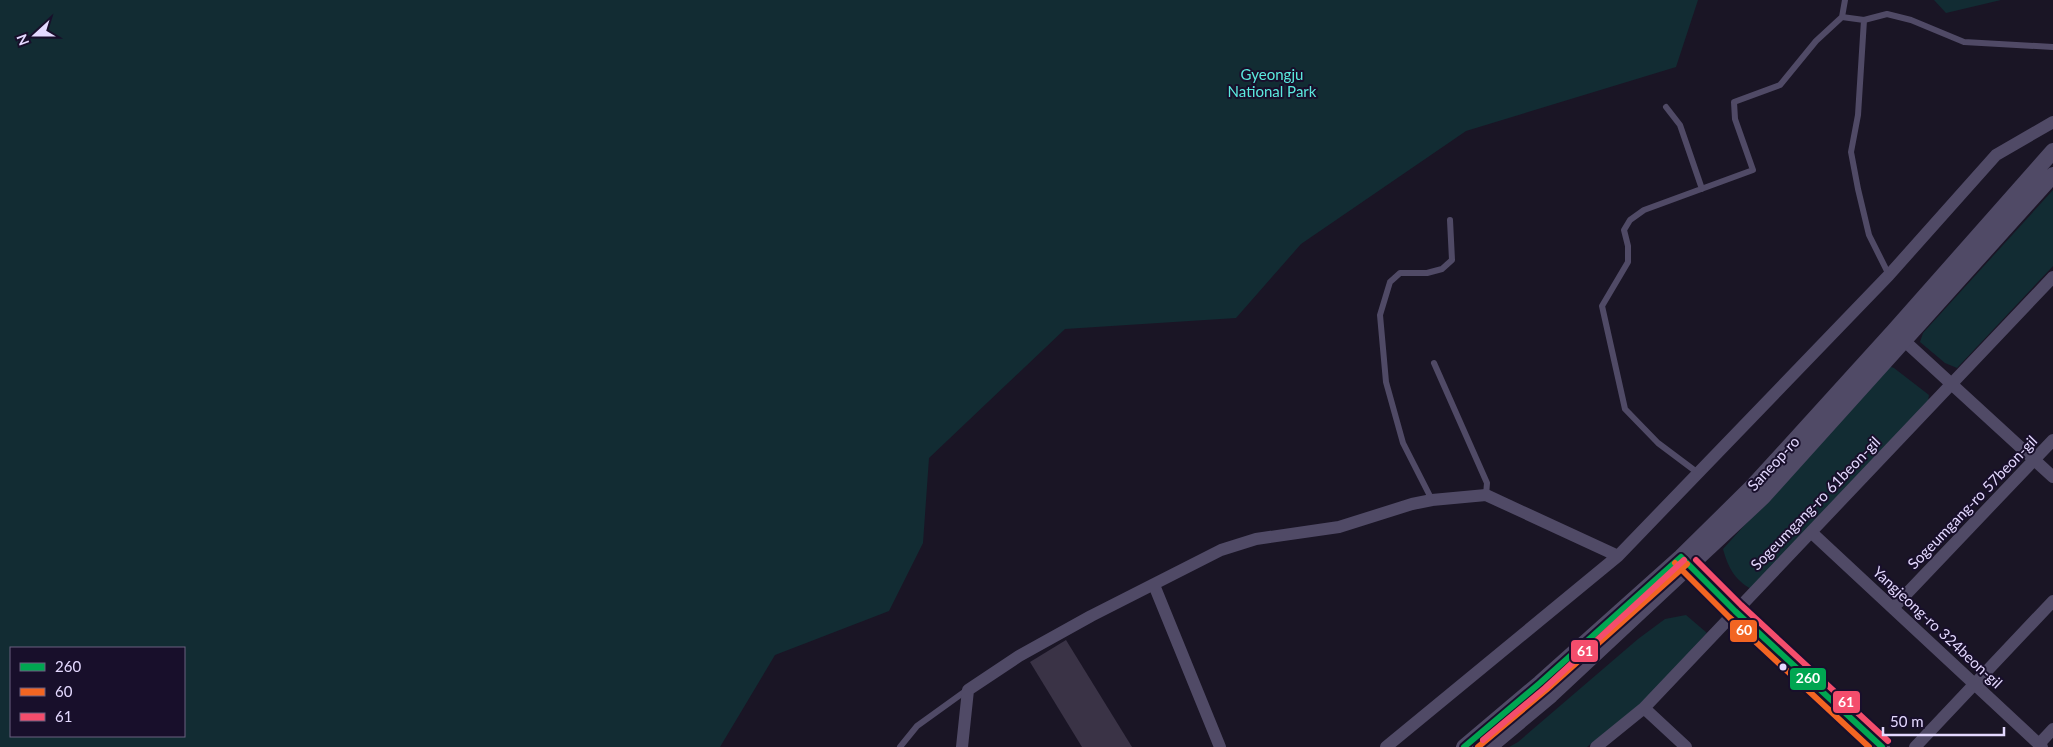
<svg xmlns="http://www.w3.org/2000/svg" width="2053" height="747" font-family="Lato,sans-serif">
<style>
.green{fill:#122c33;fill-rule:evenodd}
.building{fill:#3a3346}
.lines{fill:none;stroke-linecap:round;stroke-linejoin:round}
.service{stroke:#504a66;stroke-width:6}
.minor{stroke:#504a66;stroke-width:12}
.tertiary{stroke:#504a66;stroke-width:16}
.bus-1-casing{stroke:#180f2b;stroke-width:10}
.bus-2-casing{stroke:#180f2b;stroke-width:10}
.bus-3-casing{stroke:#180f2b;stroke-width:10}
.bus-1{stroke:#00a651;stroke-width:6}
.bus-2{stroke:#f26522;stroke-width:6}
.bus-3{stroke:#f44d6c;stroke-width:6}
.bus-dot{fill:#e4d9ff;stroke:#180f2b;stroke-width:2}
.labels{text-anchor:middle;dominant-baseline:central;stroke-width:4;stroke-linejoin:round;paint-order:stroke}
.park-label{font-size:15px;fill:#5be9de;stroke:#180f2b}
.street-label{font-size:15px;fill:#e4d9ff;stroke:#180f2b}
.line-badge{stroke:#180f2b;stroke-width:2}
.badge-label{font-size:14px;text-anchor:middle;font-weight:bold;fill:#fff}
</style>
<rect width="100%" height="100%" fill="#1a1525"/>
<path class="green" d="M0,0H1698L1676,67L1466,131L1301,244L1236,318L1065,329L929,458L923,543L889,611L775,655L720,747H0ZM11,648H184V736H11Z
M1934,0H2001L1946,13Z
M2053,190V266L1957,368L1945,363L1920,342L1923,333Z
M1888,366L1894,368L1929,395L1928,401L1751,589C1734,579 1728,567 1723,549Z
M1686,615L1707,633L1641,704L1587,747H1509L1518,742L1638,639L1665,619Z"/>
<path class="building" d="M1066,640L1132,747H1082L1030,662Z"/>
<g class="lines">
<path class="service" d="M1842,17L1845,0
M1864,20L1887,14L1911,20L1964,42L2053,47
M1666,107L1680,125L1702,189
M1434,363L1487,483L1486,495
M1698,473L1658,443L1625,409L1602,306L1628,262V246L1624,230L1630,220L1644,210L1753,170L1735,119L1734,102L1780,85L1816,41L1842,17L1864,20L1858,115L1851,152L1858,189L1869,235L1889,275
M1432,500L1403,443L1386,382L1380,315L1390,282L1400,273H1427L1442,269L1452,260L1450,220
M900,747L917,726L967,690"/>
<path class="minor" d="M1898,335L2053,477
M1811,532L2042,747
M1154,585L1220,747
M1893,608L2053,440
M1644,708L1686,747
M2039,744L2053,729
M962,747L968,690L1019,656L1091,616L1221,550L1256,539L1339,527L1412,504L1432,500L1486,495L1618,556
M1386,747L1618,556L1889,275L1996,155L2053,122
M1596,747L1644,708L2053,277
M1915,747L2053,601"/>
<path class="tertiary" d="M1684,560L1735,611L1882,747
M1464,747L1540,683L1681,557L1753,486L1894,331L2053,151
M1489,747L1551,695L1763,497L2053,175"/>
<g class="bus-1-casing">
<path id="bus-1" d="M1681,557L1735,611L1882,747
M1464,747L1540,683L1681,557"/>
</g>
<g class="bus-2-casing">
<path id="bus-2" d="M1675,563L1729,617L1869,747
M1478,747L1546,690L1687,564"/>
</g>
<g class="bus-3-casing">
<path id="bus-3" d="M1696,560L1741,605L1888,741
M1483,740L1545,688L1684,560"/>
</g>
<use href="#bus-1" class="bus-1"/>
<use href="#bus-2" class="bus-2"/>
<use href="#bus-3" class="bus-3"/>
</g>
<circle class="bus-dot" cx="1783" cy="667" r="4.5"/>
<g class="labels">
<g class="park-label">
<text x="1272" y="74">Gyeongju<tspan x="1272" dy="17">National Park</tspan></text>
</g>
<g class="street-label">
<text transform="translate(1773 463) rotate(-47)">Saneop-ro</text>
<text transform="translate(1972 502) rotate(-46)">Sogeumgang-ro 57beon-gil</text>
<text transform="translate(1815 503) rotate(-46)">Sogeumgang-ro 61beon-gil</text>
<text transform="translate(1938 627) rotate(43)">Yangjeong-ro 324beon-gil</text>
</g>
</g>
<g class="line-badge">
<rect x="1729" y="619" width="29" height="24" rx="5" fill="#f26522"/>
<rect x="1570" y="639" width="29" height="24" rx="5" fill="#f44d6c"/>
<rect x="1789" y="667" width="38" height="24" rx="5" fill="#00a651"/>
<rect x="1832" y="690" width="29" height="24" rx="5" fill="#f44d6c"/>
</g>
<g class="badge-label">
<text x="1744" y="635">60</text>
<text x="1585" y="656">61</text>
<text x="1808" y="683">260</text>
<text x="1846" y="707">61</text>
</g>
<rect x="10" y="647" width="175" height="90" fill="#180f2b" stroke="#6a6080"/>
<rect x="20" y="663" width="25" height="8" fill="#00a651" stroke="#6a6080"/>
<text x="55" y="672" font-size="15" fill="#e4d9ff">260</text>
<rect x="20" y="688" width="25" height="8" fill="#f26522" stroke="#6a6080"/>
<text x="55" y="697" font-size="15" fill="#e4d9ff">60</text>
<rect x="20" y="713" width="25" height="8" fill="#f44d6c" stroke="#6a6080"/>
<text x="55" y="722" font-size="15" fill="#e4d9ff">61</text>
<g transform="translate(35 35) rotate(249)" stroke="#180f2b" stroke-width="4" paint-order="stroke">
<path d="M0-4L9 19L0 12L-9 19Z" fill="#e4d9ff"/>
<text y="-8" font-size="14" font-weight="bold" text-anchor="middle" fill="#e4d9ff">N</text>
</g>
<path d="M1883 727v8h121v-8" fill="none" stroke="#e4d9ff" stroke-width="2.5"/>
<text x="1890" y="727" font-size="15" fill="#e4d9ff" stroke="#180f2b" stroke-width="4" paint-order="stroke">50 m</text>
</svg>
